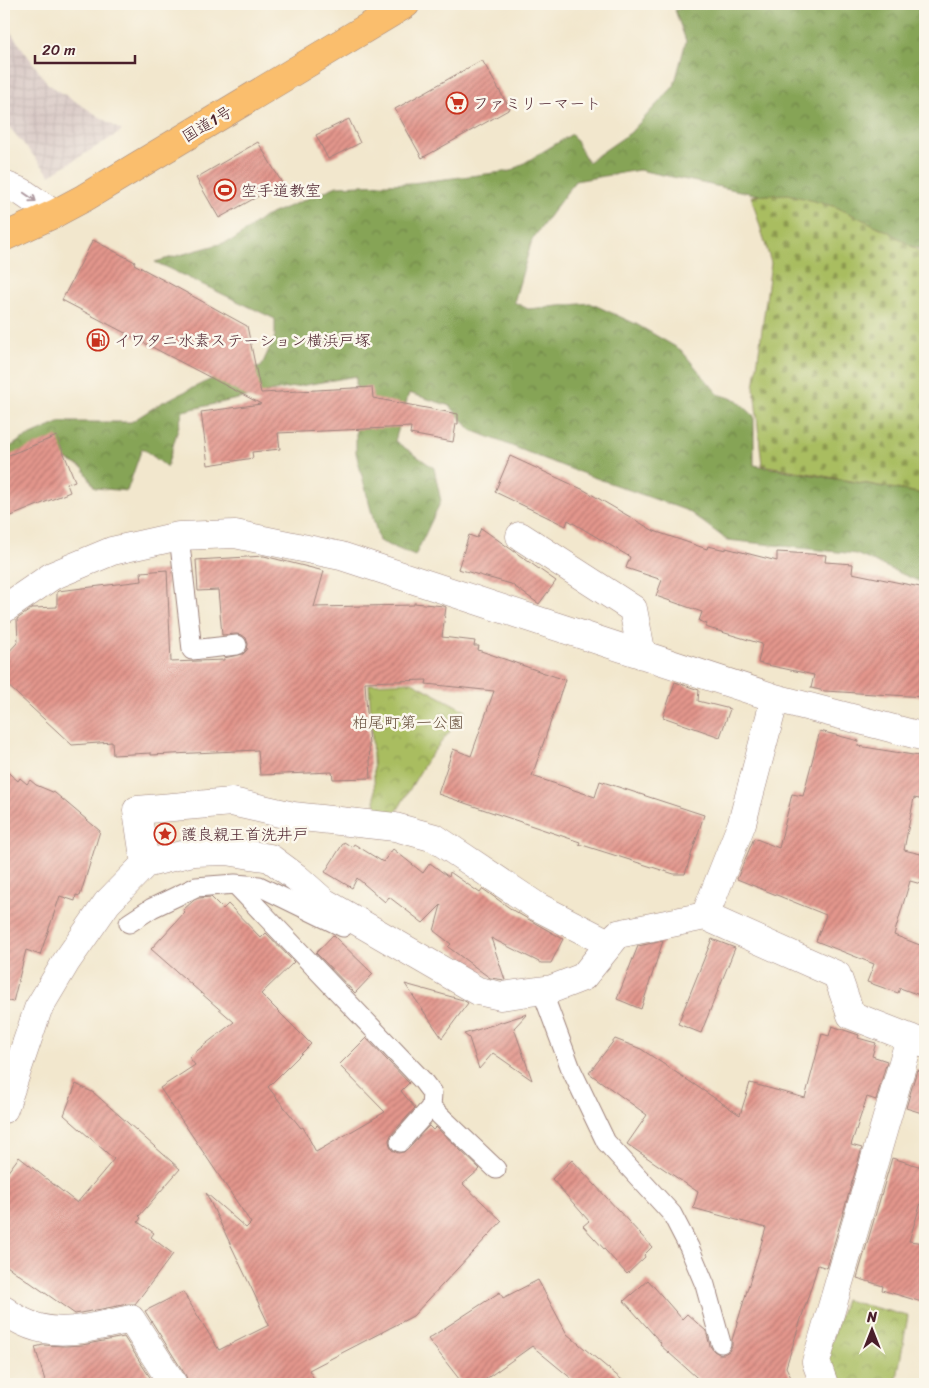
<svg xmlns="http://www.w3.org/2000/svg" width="929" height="1388" font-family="Sriracha,'Klee One',sans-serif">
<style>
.industrial{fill:url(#industrial-grid)}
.forest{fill:url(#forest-crowns);stroke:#686241}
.cemetery{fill:url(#cemetery-stones);stroke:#7a6e46}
.park{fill:url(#park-crowns);stroke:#7a6e46}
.building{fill:url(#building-hatch)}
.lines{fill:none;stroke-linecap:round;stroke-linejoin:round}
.service-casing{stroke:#9e837c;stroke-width:21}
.minor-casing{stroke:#9e837c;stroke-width:29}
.trunk-casing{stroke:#9e837c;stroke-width:29}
.service{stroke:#fff;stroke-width:19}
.minor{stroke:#fff;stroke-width:28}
.trunk{stroke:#fabe6d;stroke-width:28}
.oneway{stroke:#ae9aa0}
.labels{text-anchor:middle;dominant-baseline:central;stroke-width:5;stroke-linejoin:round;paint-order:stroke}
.poi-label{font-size:16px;fill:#4a1f2b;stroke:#fbf7ec;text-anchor:start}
.street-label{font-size:16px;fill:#4a1f2b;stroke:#fbf7ec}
.park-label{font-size:16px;fill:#664e3b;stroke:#fbf7ec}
</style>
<defs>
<pattern id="industrial-grid" width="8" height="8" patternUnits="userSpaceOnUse" patternTransform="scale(1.25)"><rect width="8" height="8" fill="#d1bfbd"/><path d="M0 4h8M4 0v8" fill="none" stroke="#b5a4a3"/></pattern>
<pattern id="forest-crowns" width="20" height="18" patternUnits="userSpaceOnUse" patternTransform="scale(1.25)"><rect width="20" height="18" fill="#86a457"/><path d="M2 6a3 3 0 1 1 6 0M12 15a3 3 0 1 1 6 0" fill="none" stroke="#708548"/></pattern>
<pattern id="cemetery-stones" width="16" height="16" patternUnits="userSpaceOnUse" patternTransform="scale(1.25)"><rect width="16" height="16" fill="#a9bd61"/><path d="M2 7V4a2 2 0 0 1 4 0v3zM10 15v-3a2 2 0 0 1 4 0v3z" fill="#8c9950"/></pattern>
<pattern id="park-crowns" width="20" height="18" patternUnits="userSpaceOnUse" patternTransform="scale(1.25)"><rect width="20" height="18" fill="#a9bd61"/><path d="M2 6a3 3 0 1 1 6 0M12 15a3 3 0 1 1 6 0" fill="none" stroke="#8c9950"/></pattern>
<pattern id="building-hatch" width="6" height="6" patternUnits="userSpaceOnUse" patternTransform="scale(1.25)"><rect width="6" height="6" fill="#e3968c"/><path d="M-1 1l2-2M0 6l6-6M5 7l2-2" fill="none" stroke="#ba7a73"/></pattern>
</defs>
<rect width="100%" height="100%" fill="#fbf7ec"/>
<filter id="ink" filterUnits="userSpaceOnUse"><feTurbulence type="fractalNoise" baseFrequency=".02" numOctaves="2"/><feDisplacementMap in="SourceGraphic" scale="10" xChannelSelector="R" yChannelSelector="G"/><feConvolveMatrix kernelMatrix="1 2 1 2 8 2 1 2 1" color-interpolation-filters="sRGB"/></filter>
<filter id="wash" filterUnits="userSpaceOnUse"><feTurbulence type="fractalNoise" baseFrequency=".0096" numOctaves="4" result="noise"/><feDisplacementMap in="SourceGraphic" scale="20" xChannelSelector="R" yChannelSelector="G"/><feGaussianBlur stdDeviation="1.12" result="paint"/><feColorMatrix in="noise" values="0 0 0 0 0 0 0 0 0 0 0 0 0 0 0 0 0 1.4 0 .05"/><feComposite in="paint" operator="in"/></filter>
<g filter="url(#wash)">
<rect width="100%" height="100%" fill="#f2e7cd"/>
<path class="industrial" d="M4,23L48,84L122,131L50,175L4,121Z"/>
<path class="forest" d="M697,4H925V254L920,249L759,195L639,170L575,181L532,240L514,302L528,309L590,303L636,324L681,350L718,394L737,400L754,416V465L919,493L925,500V584L856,554L727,540L688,511L565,467L471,430L450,406L409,393L395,441L434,468L441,501L415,556L379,541L356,453V376L283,389L183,411L167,467L142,448L127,491L95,488L83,468L43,447L4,460V447H10L22,439L61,422H131L161,403L216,377L261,367L275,336V319L155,262L234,240L264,217L337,186L412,183L511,171L572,134L588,162L630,133L674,86L686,41L675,10Z"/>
<path class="cemetery" d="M788,194L836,207L889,232L925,255V498L919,493L762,465L754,388L771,263L751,196Z"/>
<path class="park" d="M412,682L466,711L427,760L394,816H376L369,684Z
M845,1300L908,1316L896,1384H833L825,1360Z"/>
<g id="blocks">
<path class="building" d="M482,60L510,109L422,158L395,109Z
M349,119L360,143L328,159L316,135Z
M258,142L282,183L219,218L196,178Z
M93,240L135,262L134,264L247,326L261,393L372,387L373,398L458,414V424H456L453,442L410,434L411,427L278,433L280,449L252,452L253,458L208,465L201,412L261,404L62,300Z
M57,436L75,481L67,484L70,492L4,519V457Z
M510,456L584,490L654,531L707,549L708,546L726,550V548L777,561V552L826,555L825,562L853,564L852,573L925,588V697L825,691L811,688L814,675L758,663L762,644L705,627L707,624L699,621L702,612L656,596L662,580L626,568L630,557L568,520L566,526L495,492Z
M481,528L556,581L539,604L511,584L458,569L469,535L477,538Z
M264,556L324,571L314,607L414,605V603L444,606L446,607L442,637L475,641L474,646H479L478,650L565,680L532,776L595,797L600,781L704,815L685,874H674L579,844L580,842L438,794L453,749L471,756L494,691L426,684L427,680L365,682L371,778L333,779L332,772L260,775L258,750L151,755V753L113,755L112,742L72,745L4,682V657L18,642L17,619L33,608L57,607V592L58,591L142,581L141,572L167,570L171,662L224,660V658L243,654L247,650L248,644L246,638L242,635L236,634L222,635L218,590L198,591L196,560Z
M675,682L699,690L698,701L730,709L720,737L663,717Z
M820,731L859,741L858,746L925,757V800L914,798L904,850L925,855V865L921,884L910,881L894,935L925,947V997L900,988L898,993L867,982L874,964L816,941L826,915L737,879L754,838L779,848L792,794L803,796Z
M4,769L18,781L20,778L27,784L30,780L36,785L55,793L100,831L80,896L76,895L75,901L60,896L40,955L26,950L13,1002L4,1000Z
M344,842L352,847L354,844L383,862L393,849L423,873L430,863L449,877L450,872L480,893L483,889L514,911L563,939L551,963H541L491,938L505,980L490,978L448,947L451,944L434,931L441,905L423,923L389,897L385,902L357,878L352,888L325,872Z
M211,897L223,909L228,904L261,938L266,933L294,962L261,994L311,1044L268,1087L301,1128L303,1127L316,1152L385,1112L339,1065L366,1038L409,1083L401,1091L415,1108L391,1135L389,1140L390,1146L392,1150L398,1153L404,1152L429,1126L433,1130L436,1127L480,1169L463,1184L502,1221L413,1316L309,1370L317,1384H188L186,1376L145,1311L183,1292L219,1350L269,1325L206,1193L246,1228L251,1223L160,1088L195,1065L189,1057L234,1022L151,949L185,912L183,910L194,900L199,898Z
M333,935L373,974L355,993L316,953Z
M712,939L735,948L701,1033L678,1024Z
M663,941L641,1009L617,999L638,946Z
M405,984L463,1000L468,1003L442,1038Z
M527,1014L514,1028L532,1080L493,1053L479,1069L469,1038L464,1034Z
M832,1026L859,1035L858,1038L876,1043L872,1056L887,1061L876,1100L867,1097L851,1145L862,1148L827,1268L818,1265L786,1367L794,1384H704L660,1345L661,1343L624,1301L648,1280L682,1319L687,1314L706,1331L710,1346L714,1351L719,1354H724L729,1351L732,1346V1340L766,1228L693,1208L698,1192L627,1144L647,1115L589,1073L615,1039L641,1049L740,1115L750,1083L805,1098L822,1034L829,1036Z
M917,1070L925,1072V1114L906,1108Z
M76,1084L94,1093L180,1169L139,1216L141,1218L138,1222L154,1233L151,1237L173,1254L135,1304H128L75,1314L4,1264V1177L19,1157L77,1203L114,1159L64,1115Z
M892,1158L925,1168V1190L909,1241L925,1243V1303L882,1290L883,1286L857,1278Z
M572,1160L652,1247L644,1255L645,1257L627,1274L583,1226L589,1221L552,1179Z
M538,1280L567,1334L627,1384H578L532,1346L479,1384H463L428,1339L500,1292L503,1298Z
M124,1337L151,1379L141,1384H46L35,1347L43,1345L65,1346L82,1345Z"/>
</g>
</g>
<g filter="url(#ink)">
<use href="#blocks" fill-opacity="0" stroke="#9e837c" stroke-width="1"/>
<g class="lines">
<g class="service-casing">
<path id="service" d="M179,536L192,650L237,645
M235,884L422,1080L432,1093L431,1107L400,1142
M129,923L152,908L196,887L235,884L259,886L343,927
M542,991L571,1069L606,1142L672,1214L689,1247L705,1285L721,1343
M431,1107L496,1169"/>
</g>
<g class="minor-casing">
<path id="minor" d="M4,185L22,192L54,214
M520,536L633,609L642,655
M4,609L52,576L112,551L179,536L235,534L341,556L775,698L925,737
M145,864L137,810L232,802L293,816L395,827L435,838L538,907L610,944
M705,916L742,823L775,698
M4,1109L38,1009L66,962L107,903L145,864L193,852L227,851L270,858L297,878L324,902L478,991L501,996L552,989L583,977L618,934L705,916L837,975L851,1015L925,1044
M4,1310C46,1343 83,1329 131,1319L173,1384
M824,1384L816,1362L910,1038"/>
</g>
<g class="trunk-casing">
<path id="trunk" d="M4,237L54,214L84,198L406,4"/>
</g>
<use href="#service" class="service"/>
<use href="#minor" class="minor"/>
<use href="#trunk" class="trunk"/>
</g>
<defs><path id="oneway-shaft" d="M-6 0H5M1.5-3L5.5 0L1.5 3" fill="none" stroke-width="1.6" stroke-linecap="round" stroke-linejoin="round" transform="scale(1.25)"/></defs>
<use class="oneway" href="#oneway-shaft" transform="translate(30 197) rotate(35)"/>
</g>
<defs>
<g id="supermarket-ring" transform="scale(1.125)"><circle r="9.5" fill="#fbf7ec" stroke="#c8321e" stroke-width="1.5"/><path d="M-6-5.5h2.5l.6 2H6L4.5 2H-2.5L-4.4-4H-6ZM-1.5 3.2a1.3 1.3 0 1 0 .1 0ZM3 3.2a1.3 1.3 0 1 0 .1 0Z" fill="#c8321e"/></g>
<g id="stadium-ring" transform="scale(1.125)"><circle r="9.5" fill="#fbf7ec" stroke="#c8321e" stroke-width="1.5"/><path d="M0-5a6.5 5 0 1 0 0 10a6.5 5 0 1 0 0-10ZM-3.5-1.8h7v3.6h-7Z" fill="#c8321e"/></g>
<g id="fuel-ring" transform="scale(1.125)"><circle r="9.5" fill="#fbf7ec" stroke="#c8321e" stroke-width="1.5"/><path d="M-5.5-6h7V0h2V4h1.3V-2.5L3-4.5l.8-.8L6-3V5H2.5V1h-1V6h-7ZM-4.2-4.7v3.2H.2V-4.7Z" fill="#c8321e"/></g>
<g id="sight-ring" transform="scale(1.125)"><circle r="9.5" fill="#fbf7ec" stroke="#c8321e" stroke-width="1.5"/><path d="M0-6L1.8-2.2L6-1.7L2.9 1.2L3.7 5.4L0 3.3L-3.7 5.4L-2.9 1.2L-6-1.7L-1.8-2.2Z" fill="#c8321e"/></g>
</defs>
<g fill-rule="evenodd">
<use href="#supermarket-ring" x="457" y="103"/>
<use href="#stadium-ring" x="225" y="190"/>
<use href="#fuel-ring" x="98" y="340"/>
<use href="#sight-ring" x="165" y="834"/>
</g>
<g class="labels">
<g class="poi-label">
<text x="473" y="103">ファミリーマート</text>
<text x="241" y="190">空手道教室</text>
<text x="114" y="340">イワタニ水素ステーション横浜戸塚</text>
<text x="181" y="834">護良親王首洗井戸</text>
</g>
<g class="street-label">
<text transform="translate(207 124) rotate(-31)">国道1号</text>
</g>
<g class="park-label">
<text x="408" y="722">柏尾町第一公園</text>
</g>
</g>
<rect width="929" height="1388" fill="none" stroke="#fbf7ec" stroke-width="20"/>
<g transform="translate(872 1330)" stroke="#fbf7ec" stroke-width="4" paint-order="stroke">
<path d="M0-4L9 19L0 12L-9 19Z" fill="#4a1f2b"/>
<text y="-8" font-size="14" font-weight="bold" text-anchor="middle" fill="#4a1f2b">N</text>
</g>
<path d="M35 55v8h100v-8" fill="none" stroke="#4a1f2b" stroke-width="2.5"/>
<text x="42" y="55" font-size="15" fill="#4a1f2b" stroke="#fbf7ec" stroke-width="4" paint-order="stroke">20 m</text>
</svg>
